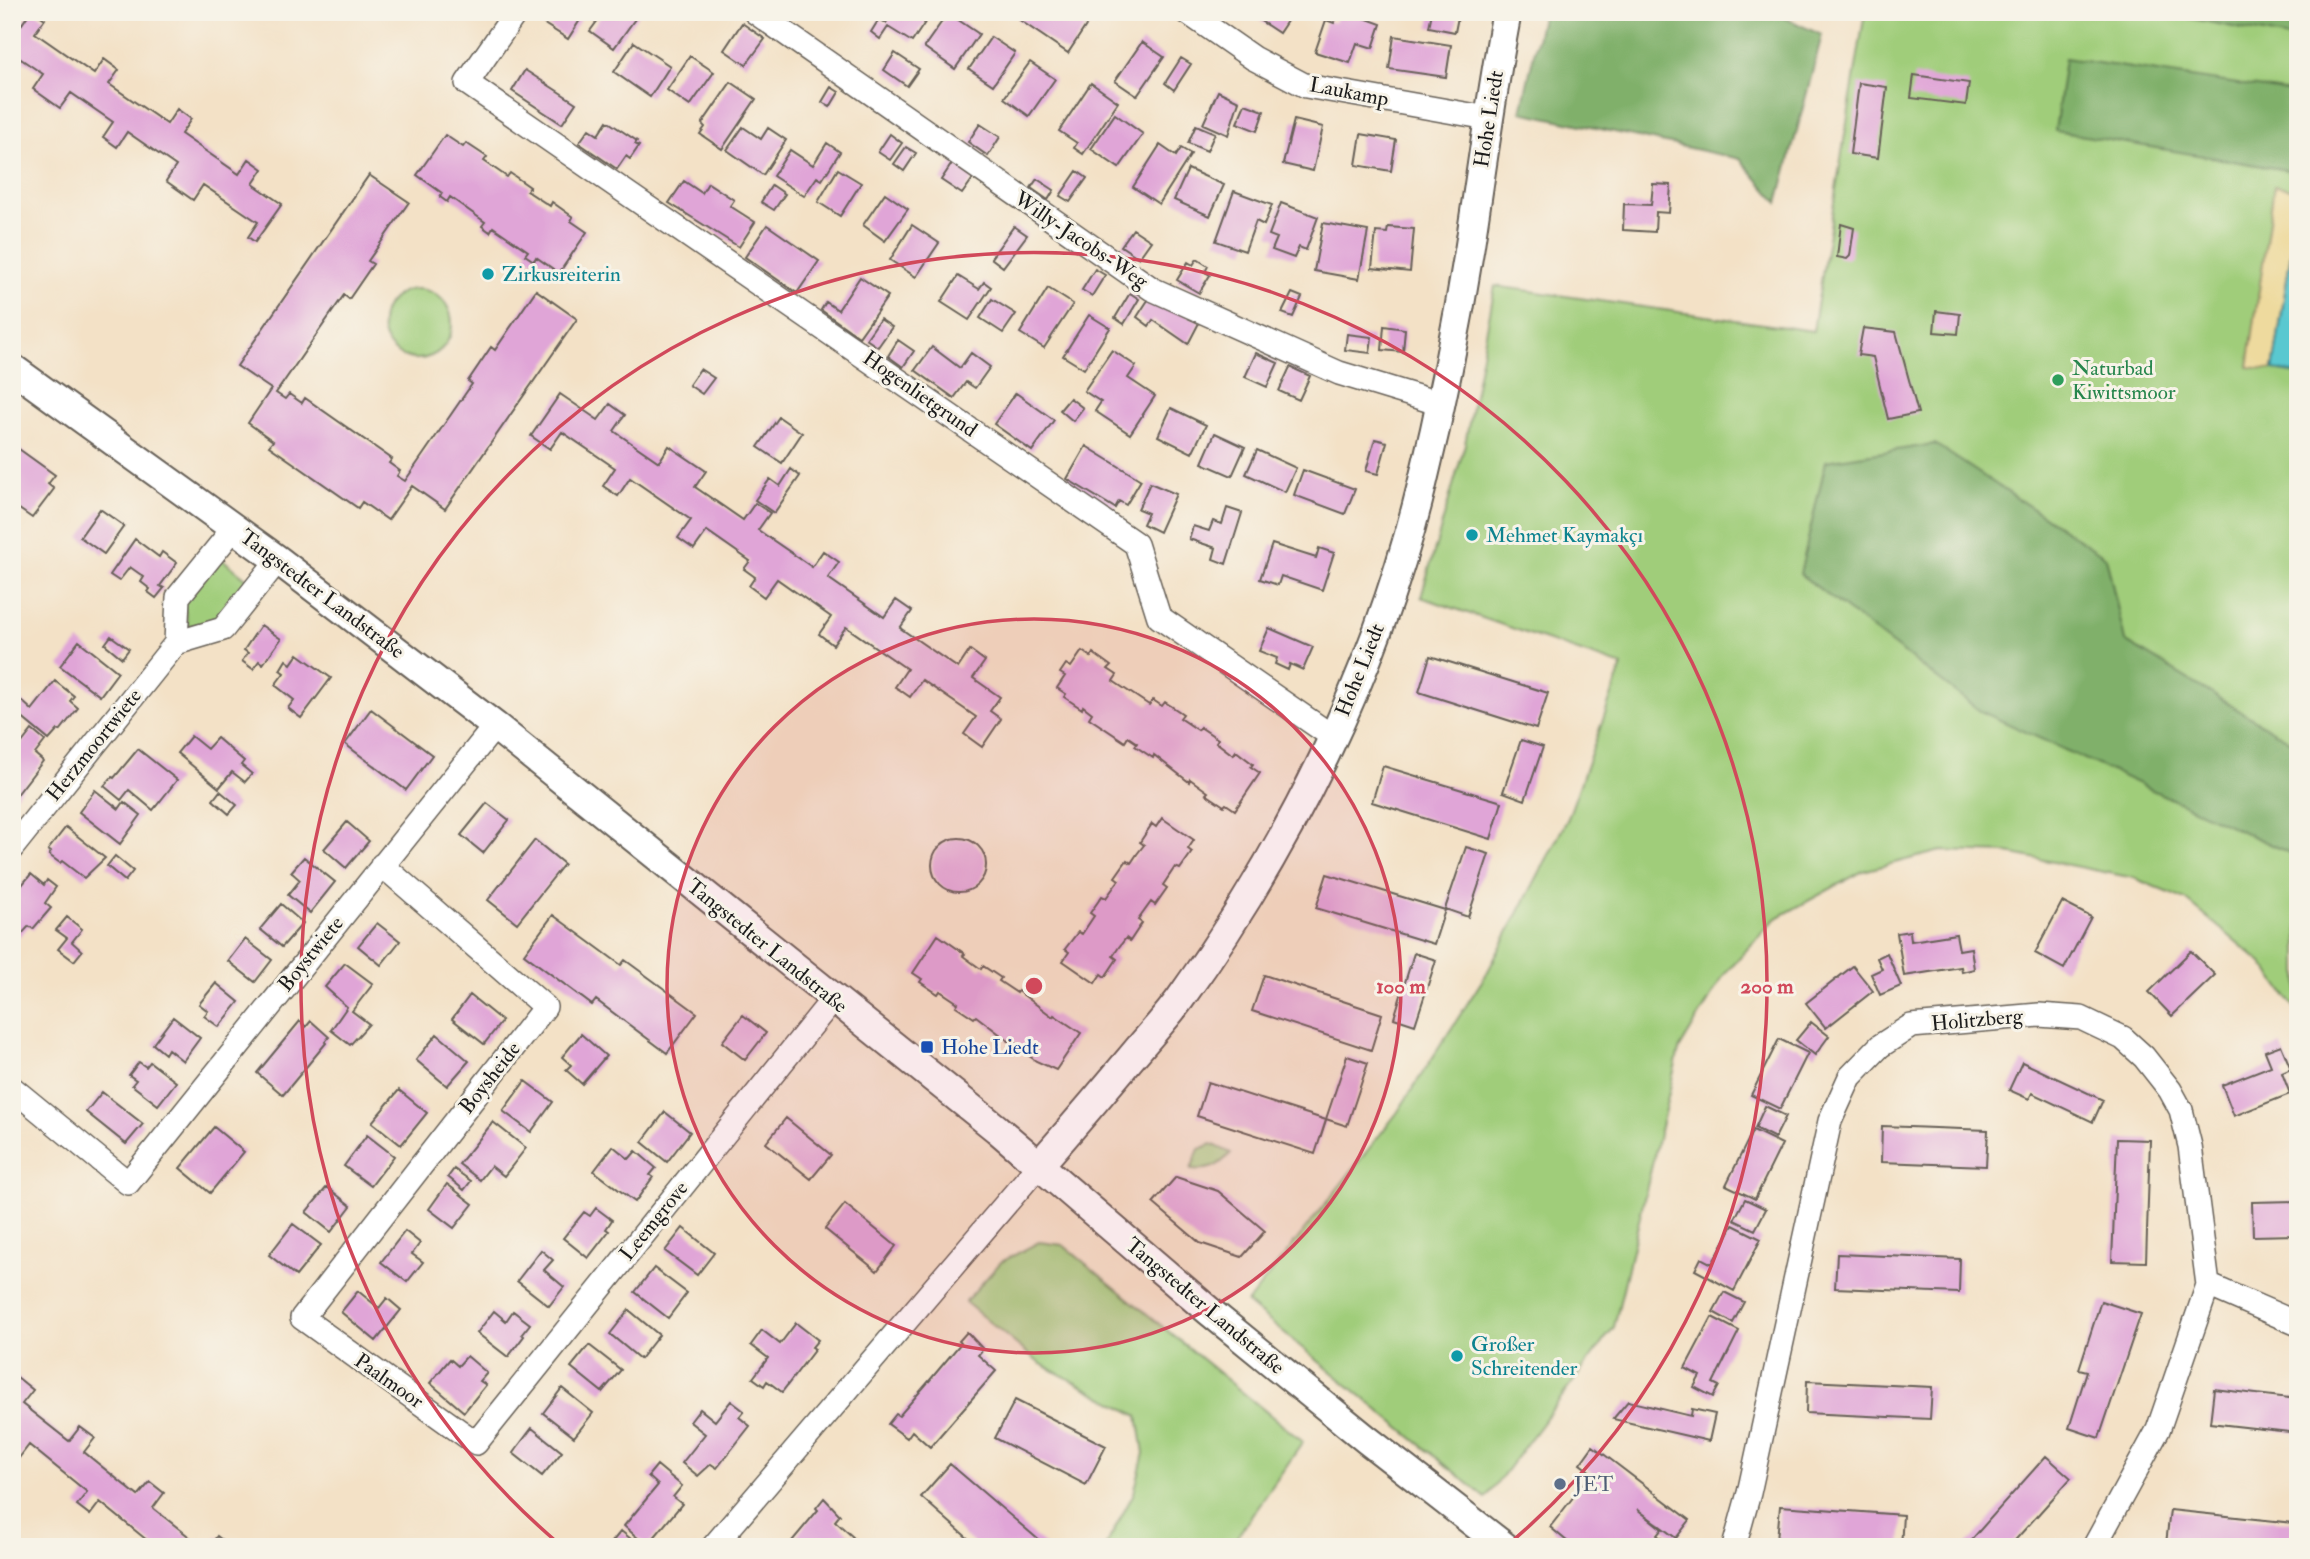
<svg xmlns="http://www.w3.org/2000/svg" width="2310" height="1559" font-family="'IM FELL Double Pica',serif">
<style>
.green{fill:#a0cd7a;stroke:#5e744b;stroke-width:2}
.forest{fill:#80b06a;stroke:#4e6643;stroke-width:2}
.sand{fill:#eeda9e;stroke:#857b5d;stroke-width:2}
.water{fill:#5ac8d0;stroke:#3b7276;stroke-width:2}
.building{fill:#e0a5d7}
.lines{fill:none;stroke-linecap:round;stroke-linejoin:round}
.minor-casing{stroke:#676158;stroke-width:26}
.tertiary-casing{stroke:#676158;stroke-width:32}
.minor{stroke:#fff;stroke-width:23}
.tertiary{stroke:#fff;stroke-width:28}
.ring{fill:none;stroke:#d1495b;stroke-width:3.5}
.culture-dot{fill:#0f9aa8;stroke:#f7f3e8;stroke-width:2.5}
.leisure-dot{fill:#2e9e5b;stroke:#f7f3e8;stroke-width:2.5}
.transit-dot{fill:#1a4fb4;stroke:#f7f3e8;stroke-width:2.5}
.service-dot{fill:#5c6f8a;stroke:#f7f3e8;stroke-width:2.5}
.labels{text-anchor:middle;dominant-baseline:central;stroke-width:6;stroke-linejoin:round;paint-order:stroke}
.street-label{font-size:21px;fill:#1c1c1c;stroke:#f7f3e8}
.culture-label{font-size:21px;fill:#0d838f;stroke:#f7f3e8;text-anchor:start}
.leisure-label{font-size:21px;fill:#27864d;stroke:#f7f3e8;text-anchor:start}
.transit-label{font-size:21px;fill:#164399;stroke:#f7f3e8;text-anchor:start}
.service-label{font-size:21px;fill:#4e5e75;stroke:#f7f3e8;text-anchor:start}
.centre{fill:#d1495b;stroke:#f7f3e8;stroke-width:3.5}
.ring-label{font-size:21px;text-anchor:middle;font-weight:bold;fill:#d1495b;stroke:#f7f3e8;stroke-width:6;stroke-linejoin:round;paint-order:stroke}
</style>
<rect width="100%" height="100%" fill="#f7f3e8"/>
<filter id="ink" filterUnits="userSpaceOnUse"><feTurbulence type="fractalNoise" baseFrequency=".0143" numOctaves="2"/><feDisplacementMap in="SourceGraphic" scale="14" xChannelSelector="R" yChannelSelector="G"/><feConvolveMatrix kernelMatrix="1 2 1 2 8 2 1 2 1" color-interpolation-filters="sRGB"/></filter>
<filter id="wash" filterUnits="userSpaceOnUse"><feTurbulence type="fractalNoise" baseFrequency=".00686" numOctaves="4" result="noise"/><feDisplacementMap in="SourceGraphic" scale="28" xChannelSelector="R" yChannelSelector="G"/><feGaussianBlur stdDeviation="1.57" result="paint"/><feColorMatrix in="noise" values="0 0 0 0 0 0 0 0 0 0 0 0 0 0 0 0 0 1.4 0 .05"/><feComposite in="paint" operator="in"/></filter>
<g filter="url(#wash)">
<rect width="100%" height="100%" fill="#f3e1c6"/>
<path class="green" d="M1865,12H2298V1012L2262,963L2186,900L2134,878L2008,853L1941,851L1863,871L1775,919L1725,973L1679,1050L1614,1327L1486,1498L1247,1303L1397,1113L1487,973L1568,818L1622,666L1421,597L1465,444L1495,286L1813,331Z
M382 324a35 35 0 1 1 70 0a35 35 0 1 1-70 0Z
M217,555L252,583L220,623L188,626L183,601Z
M1212,1144L1231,1153C1218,1167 1210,1171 1191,1169L1199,1149Z
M1039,1242L1063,1245L1303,1442L1230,1547H1105L1134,1493L1144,1453L1138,1416L1039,1363L965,1302L1001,1262Z"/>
<path class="forest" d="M1543,12H1772L1822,35L1778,203L1740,159L1521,112Z
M2158,12H2298V40Z
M2065,58L2298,93V172L2055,131Z
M1935,444L2106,557L2125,641L2298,746V857L1980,711L1800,574L1826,461Z"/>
<path class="sand" d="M2274,186L2298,190V207L2273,370L2248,367Z"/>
<path class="water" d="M2298,207V374L2273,370Z"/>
<g id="blocks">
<path class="building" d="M30,12H35L45,19L35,33L94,74L104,59L119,70L109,84L167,124L177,109L191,119L181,134L239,174L249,159L263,169L253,184L282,204L255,242L248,237L258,222L203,185L193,200L166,181L176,166L127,132L117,147L103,137L113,122L71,93L60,108L33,89L43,74L12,53V17L22,24Z
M543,12H585L568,39L538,20Z
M604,12H640L614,48L590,31Z
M893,12H932L912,42L888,27L880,39L871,32L879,19L886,23Z
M1022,12H1095L1068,53L1018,19Z
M1252,12H1293L1279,33L1250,14Z
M1338,12H1348L1381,24L1373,48L1357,43L1350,63L1315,52L1326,20L1334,23Z
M1432,12H1459L1455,32L1429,27Z
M948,13L979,34L955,69L924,47Z
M742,23L765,39L746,65L724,50Z
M1394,36L1451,45L1446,77L1389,69Z
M991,37L1015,53L993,85L969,69Z
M634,42L670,66L650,97L614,72Z
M1142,42L1164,57L1137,96L1115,81Z
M895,53L919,69L907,86L884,70Z
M690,56L714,72L690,106L667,90Z
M1181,58L1191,64L1174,90L1165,83Z
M1030,62L1055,79L1029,116L1004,98Z
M525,70L576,103L562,124L512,91Z
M1914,75L1969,83L1966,105L1911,98Z
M731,82L756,99L722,149L700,134L705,127L702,124Z
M1091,83L1118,102L1083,154L1074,148L1077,143L1059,131Z
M1859,83L1887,87L1878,158L1850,154Z
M831,87L839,92L830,107L822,102Z
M1218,91L1239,101L1228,135L1203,124Z
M1245,104L1264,111L1257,131L1237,123Z
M1115,114L1143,134L1119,168L1091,149Z
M1294,120L1323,127L1313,171L1283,164Z
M607,121L637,141L635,144L639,146L630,159L626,156L617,169L579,143L589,129L598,135Z
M980,124L1000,137L988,156L968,142Z
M1196,125L1215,133L1207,151L1188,143Z
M743,127L761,139L768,128L786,140L763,175L727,150Z
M890,134L902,143L890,160L878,152Z
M1361,134L1396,140L1391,171L1356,165Z
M445,135L463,147L466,143L487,157L484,161L507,177L510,173L530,187L527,191L550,206L552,202L573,217L571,221L587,232L559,273L536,257L534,261L525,255L528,251L493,227L490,232L482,226L485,222L450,197L447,202L440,197L442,193L417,175Z
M827,143L840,152L822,180L817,177L804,196L773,176L790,150L813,165Z
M1160,145L1176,156L1181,148L1191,154L1159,204L1133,187Z
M906,147L916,153L904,171L894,164Z
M953,162L974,177L962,194L941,180Z
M838,169L861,183L840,216L818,202Z
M1188,169L1224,185L1210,216L1174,200Z
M1077,171L1087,178L1070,202L1060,196Z
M369,175L409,202L368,261L373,264L349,299L344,295L276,393L285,399L289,394L302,403L305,398L392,459L389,463L400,471L397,476L405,481L472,384L468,381L491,347L495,350L536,290L577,319L445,509L412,486L388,520L362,502L358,508L269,446L273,441L248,423L271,389L237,366Z
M1037,179L1054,190L1048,200L1031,188Z
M684,181L702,193L708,183L734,200L730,206L755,222L739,247L669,203Z
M1653,184L1671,185L1669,213L1656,212L1655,232L1623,230L1624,204L1651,205Z
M772,185L785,194L774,210L761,202Z
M1234,191L1272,205L1264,225L1256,221L1245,251L1216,241Z
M885,193L908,209L885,241L863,225Z
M1281,203L1318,217L1306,250L1299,247L1294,258L1272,250L1277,238L1269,235Z
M1323,223L1368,231L1359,279L1314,271Z
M1841,224L1854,228L1850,256L1847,259L1837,257Z
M767,225L819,261L797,293L745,257Z
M912,225L939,243L916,277L890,260Z
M1014,226L1027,235L1003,267L991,258Z
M1388,227L1414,229L1410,272L1372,268L1376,232L1387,233Z
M1133,229L1151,241L1139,258L1121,246Z
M1197,259L1208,266L1205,272L1210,275L1199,293L1177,280L1188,262L1193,265Z
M1095,269L1105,275L1092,296L1082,290Z
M958,276L979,289L984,282L991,287L969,320L941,302Z
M860,277L888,296L859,337L821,310L826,302L838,310Z
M1048,288L1073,304L1044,348L1020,333Z
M1130,293L1139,299L1124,324L1115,318Z
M1292,293L1302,297L1293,317L1282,313Z
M1150,297L1200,321L1188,344L1153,320L1149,326L1137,317Z
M992,299L1016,314L1003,333L980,318Z
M1936,311L1960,314L1958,334L1934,332Z
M1089,315L1110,328L1084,369L1063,356Z
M880,319L892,327L878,347L866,339Z
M1384,326L1405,329L1403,352L1382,350Z
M1863,328L1896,332L1918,413L1888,419L1873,357L1858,355Z
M1347,334L1372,337L1370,353L1345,350Z
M898,340L914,351L903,367L888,356Z
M932,347L960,368L971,353L990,367L975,388L966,382L954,398L915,370Z
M1112,350L1136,366L1128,378L1155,396L1130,434L1095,411L1101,402L1084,391Z
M1256,353L1278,363L1267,387L1245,377Z
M1290,367L1310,376L1299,400L1279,391Z
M700,369L714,378L702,394L689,385Z
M1016,393L1054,420L1032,451L994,424Z
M560,394L598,420L610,404L625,415L614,431L659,462L669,446L706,471L695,487L743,520L755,503L770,513L758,530L812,567L823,551L839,562L828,578L884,617L896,600L912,611L900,628L958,668L970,650L985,661L973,678L1000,697L990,711L1001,719L982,747L964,734L976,717L922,680L910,697L900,690L895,687L907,669L846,627L833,645L819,634L831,617L777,579L764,597L749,586L755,577L744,569L750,561L707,531L694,549L678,538L691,520L630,478L618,496L603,486L615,468L562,432L550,449L531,436Z
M1070,398L1083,408L1073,421L1060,410Z
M1171,408L1206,425L1192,453L1158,436Z
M779,417L802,433L782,463L758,447Z
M1215,433L1245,447L1232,476L1202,463Z
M1375,439L1387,442L1378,474L1366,471Z
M12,444L55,475L48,484L54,489L32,518L15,506L17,503L12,500Z
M1086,446L1141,480L1126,505L1119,501L1115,508L1067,479Z
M1257,450L1296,468L1285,492L1246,474Z
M791,469L800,476L774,513L755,500L770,479L780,486Z
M1303,470L1355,489L1345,514L1294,495Z
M1150,483L1176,494L1159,532L1143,524L1148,513L1138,509Z
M1227,508L1242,513L1226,564L1213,559L1216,548L1189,539L1193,526L1209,531L1213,521L1222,524Z
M100,509L124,526L104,554L80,537Z
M135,539L159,557L162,552L177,563L160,586L164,588L156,598L148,592L150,589L141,582L144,577L130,567L119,581L110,575Z
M1272,544L1316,558L1319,548L1334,553L1322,590L1281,576L1278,585L1260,579Z
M261,625L281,639L263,664L259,661L253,669L242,661L248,653L244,650Z
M1269,628L1313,647L1303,670L1290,664L1288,670L1275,664L1277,658L1259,651Z
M111,636L129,649L122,658L105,644Z
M79,641L118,672L100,696L60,666Z
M1082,651L1091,657L1093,653L1111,666L1108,669L1117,675L1113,681L1149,705L1153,700L1162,706L1165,702L1183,714L1180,718L1198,730L1200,727L1218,739L1216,742L1233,755L1236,751L1253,764L1251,767L1260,773L1235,810L1226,804L1224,806L1206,794L1208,792L1190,779L1189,782L1154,755L1153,758L1135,746L1137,743L1128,737L1125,742L1089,718L1092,713L1083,706L1082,709L1064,697L1066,694L1057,688L1065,676L1060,673L1066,664L1071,667Z
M298,654L331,678L301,718L288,708L294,700L275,685L284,673L280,670L286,660L291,664Z
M1430,656L1548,693L1536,729L1419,692Z
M55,681L74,696L70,701L78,708L60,731L58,730L49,740L14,711L22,701L32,710Z
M371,709L432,755L406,790L345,744Z
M32,730L45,741L35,754L43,761L12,801V749L18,742L21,744Z
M191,736L207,749L217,738L244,761L241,765L252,774L245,782L232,772L219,788L177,753Z
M1521,740L1543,747L1525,800L1503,792Z
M138,749L177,780L153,810L129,790L121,800L104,786L112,777L114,778Z
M1383,766L1502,802L1491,839L1372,802Z
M95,790L119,809L124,802L141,815L120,844L79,812Z
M220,791L237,805L229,814L213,800Z
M487,803L509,820L483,853L461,835Z
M1162,818L1194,840L1188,849L1192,852L1180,869L1175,867L1163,885L1167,888L1155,905L1151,902L1138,920L1142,923L1130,941L1126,938L1119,947L1113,956L1117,959L1105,977L1101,974L1095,983L1063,961L1069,952L1065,949L1078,932L1082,934L1094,916L1090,913L1102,896L1106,898L1119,880L1115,877L1127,860L1131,863L1137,854L1144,845L1140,842L1152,824L1156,827Z
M347,822L369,841L346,868L324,849Z
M66,827L105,858L84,878L62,861L60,863L49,855L51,852L48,850Z
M932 865a27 27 0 1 1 54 0a27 27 0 1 1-54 0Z
M535,840L564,864L517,923L488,900Z
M1466,847L1489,854L1468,917L1445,909Z
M115,856L133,871L125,881L107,866Z
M304,857L335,882L310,913L288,895L300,880L291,872Z
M31,874L44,885L47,880L56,887L45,903L51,908L33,929L29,926L20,936L12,930V897Z
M1327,874L1445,910L1434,944L1316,908Z
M2062,902L2091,917L2064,969L2035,953Z
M281,904L303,923L282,947L260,929Z
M553,915L621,965L625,960L697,1013L667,1053L596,1000L592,1005L524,954Z
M67,917L82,929L72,942L82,951L74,961L58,949L67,938L56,930Z
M377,923L400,941L381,965L358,946Z
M1910,931L1911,941L1956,934L1959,950L1971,948L1974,969L1962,972L1961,967L1904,976L1897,933Z
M938,935L965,954L963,956L981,969L983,966L1001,978L999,981L1017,993L1018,991L1053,1017L1054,1015L1081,1033L1056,1070L1036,1061L1028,1055L1030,1052L1011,1039L1010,1042L976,1016L974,1018L956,1006L958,1003L940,991L938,994L920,982L922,979L913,973Z
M245,939L272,960L255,982L228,961Z
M2191,951L2215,975L2172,1016L2149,992Z
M1414,953L1436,960L1415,1025L1394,1018Z
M1887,953L1901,986L1880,995L1871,974L1882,969L1877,958Z
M345,963L373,984L352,1011L369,1024L350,1045L331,1030L347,1007L325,987Z
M1853,966L1873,991L1826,1028L1806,1003Z
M1264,975L1382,1014L1371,1050L1252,1011Z
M216,983L239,1002L219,1027L204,1016L208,1011L199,1004Z
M470,995L502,1021L484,1044L452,1019Z
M743,1015L766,1033L745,1060L722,1042Z
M173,1017L200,1038L183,1061L168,1049L165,1054L153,1044Z
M300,1021L306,1027L311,1021L329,1037L325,1042L326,1043L283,1095L257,1073Z
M1811,1022L1829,1036L1815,1055L1796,1040Z
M437,1034L469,1061L447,1086L416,1060Z
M581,1034L606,1056L582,1084L566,1070L571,1065L562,1057Z
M1779,1039L1808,1053L1780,1109L1751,1095Z
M2281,1045L2291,1069L2282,1073L2290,1094L2234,1116L2222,1085L2271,1066L2265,1051Z
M1347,1056L1368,1063L1347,1126L1326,1119Z
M139,1062L146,1067L150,1062L176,1082L158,1105L132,1085L136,1080L129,1075Z
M2022,1062L2103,1100L2093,1122L2032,1093L2029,1099L2009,1090Z
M525,1081L553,1102L531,1132L503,1111Z
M1208,1082L1326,1120L1315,1154L1197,1116Z
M399,1090L427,1113L401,1145L372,1122Z
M102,1092L143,1124L126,1144L86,1112Z
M1765,1106L1786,1116L1775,1138L1755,1128Z
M665,1112L690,1132L667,1162L642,1142Z
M786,1118L831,1155L811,1179L766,1143Z
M493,1122L526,1148L504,1176L491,1166L480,1180L459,1164Z
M1882,1126L1988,1130L1986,1166L1881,1162Z
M214,1127L244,1152L210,1193L180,1168Z
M1753,1130L1782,1144L1755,1199L1726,1185Z
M367,1135L394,1156L371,1186L344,1166Z
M2117,1139L2150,1140L2146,1262L2112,1261Z
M613,1146L629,1159L636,1151L656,1168L650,1175L653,1177L635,1202L594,1171Z
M454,1169L471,1181L464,1190L448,1177Z
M1176,1177L1218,1191L1265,1231L1242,1257L1200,1243L1153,1203Z
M447,1184L473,1204L454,1228L429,1209Z
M327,1187L351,1206L331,1232L306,1212Z
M1745,1199L1766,1209L1755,1230L1734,1220Z
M2298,1201V1235L2253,1236L2252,1202Z
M845,1204L896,1246L877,1271L825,1229Z
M596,1208L612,1220L606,1229L609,1231L588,1258L563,1238L584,1212L590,1216Z
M293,1224L321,1245L296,1276L269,1255Z
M1733,1225L1761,1239L1734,1291L1695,1270L1701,1258L1712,1264Z
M683,1228L714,1253L697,1275L665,1251Z
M405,1231L420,1243L412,1254L423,1262L407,1282L381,1262Z
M541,1250L553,1260L544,1270L564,1287L549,1306L517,1281Z
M1837,1254L1960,1259L1959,1293L1835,1288Z
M654,1268L687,1293L668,1318L635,1292Z
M358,1291L379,1308L387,1298L401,1310L376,1341L341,1312Z
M1724,1292L1744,1302L1733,1323L1713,1312Z
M2101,1301L2141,1314L2099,1438L2069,1428L2087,1371L2079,1369Z
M629,1310L659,1335L640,1359L610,1334Z
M494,1311L506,1321L513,1311L530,1324L522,1334L524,1336L508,1357L477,1333Z
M1712,1317L1739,1331L1713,1383L1719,1386L1713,1397L1694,1387L1700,1376L1685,1368Z
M796,1323L818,1340L812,1347L815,1349L782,1392L767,1381L764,1386L753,1378L768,1358L751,1345L762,1330L780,1344Z
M967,1332L983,1349L978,1355L996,1371L930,1447L912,1431L907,1438L888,1424L896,1414L899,1416L930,1380L961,1343L959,1341Z
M589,1345L621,1370L602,1392L571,1367Z
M467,1356L487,1373L480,1381L486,1385L464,1412L430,1383L450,1359L458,1366Z
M12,1373L33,1390L22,1404L69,1441L80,1427L95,1438L84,1452L138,1496L150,1482L164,1493L153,1508L202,1547H151L153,1545L100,1502L90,1515L77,1505L87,1492L29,1445L19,1458L12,1453Z
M1807,1381L1932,1387L1930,1419L1806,1413Z
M562,1388L593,1413L574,1437L543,1413Z
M2214,1389L2298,1399V1433L2210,1423Z
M1015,1400L1106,1446L1086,1485L995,1438Z
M731,1401L744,1411L739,1417L750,1426L717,1468L711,1464L698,1476L682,1463L705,1434L690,1422L700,1409L715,1421Z
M1628,1401L1691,1416L1692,1409L1715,1414L1709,1441L1613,1419Z
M532,1428L562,1452L542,1476L513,1453Z
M1593,1446L1690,1520L1676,1538L1637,1509L1662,1529L1657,1535L1673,1547H1574L1550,1527L1592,1473L1580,1464Z
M2046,1456L2071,1478L2036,1517L2009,1547H1965Z
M950,1464L963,1475L1047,1547H979L971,1541L921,1497Z
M657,1465L682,1486L673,1497L682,1504L647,1546L624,1526L658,1485L648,1476Z
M824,1498L840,1515L835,1521L853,1537L845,1547H787L818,1510L816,1508Z
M1780,1506L1903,1515L1901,1547L1777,1540Z
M2170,1510L2293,1523L2290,1547H2188L2166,1544Z
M621,1531L641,1547H608Z
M217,1536L231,1547H209Z"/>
</g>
</g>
<g filter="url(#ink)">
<use href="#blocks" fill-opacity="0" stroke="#676158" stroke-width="2"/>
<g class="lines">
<g class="minor-casing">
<path id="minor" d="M516,12L467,83L1136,544L1159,617L1333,737
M755,12L1152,289L1339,373L1441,404
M1187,12L1253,58L1306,86L1488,118
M176,643L178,597L234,528
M12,848L176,643L223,629L278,560
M382,865L545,1007L302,1318L476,1443L833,999
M12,1088L128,1183L495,726
M713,1547L1040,1164
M1734,1547L1749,1493L1830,1121L1850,1077L1880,1046L1911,1026L2039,1015L2081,1018L2123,1038L2144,1057L2170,1090L2181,1110L2190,1146L2208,1285L2298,1324
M2094,1547L2158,1430L2208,1285"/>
</g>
<g class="tertiary-casing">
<path id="tertiary" d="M12,368L278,560L495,726L997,1129L1209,1311L1366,1439L1505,1547
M1040,1164C1072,1128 1104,1090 1135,1053C1150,1035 1166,1018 1180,999C1289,848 1377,670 1421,489C1441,408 1457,327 1470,245C1482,167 1492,89 1507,12"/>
</g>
<use href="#minor" class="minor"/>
<use href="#tertiary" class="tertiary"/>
</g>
</g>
<circle cx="1034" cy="986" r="367" fill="#d1495b" fill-opacity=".12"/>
<g class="ring">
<circle cx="1034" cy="986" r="367"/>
<path d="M558 1543A733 733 0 1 1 1510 1543"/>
</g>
<g class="culture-dot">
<circle cx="488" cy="274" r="7"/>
<circle cx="1472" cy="535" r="7"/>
<circle cx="1457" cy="1356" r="7"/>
</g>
<circle class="leisure-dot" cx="2058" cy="380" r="7"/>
<rect class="transit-dot" x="920" y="1040" width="14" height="14" rx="3.5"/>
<circle class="service-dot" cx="1560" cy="1484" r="7"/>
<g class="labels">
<g class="street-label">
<text transform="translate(1349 92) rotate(11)">Laukamp</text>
<text transform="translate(1489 119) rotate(-81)">Hohe Liedt</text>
<text transform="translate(1081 240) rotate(34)">Willy-Jacobs-Weg</text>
<text transform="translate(920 394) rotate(35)">Hogenlietgrund</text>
<text transform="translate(322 594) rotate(37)">Tangstedter Landstraße</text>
<text transform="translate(1360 670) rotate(-68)">Hohe Liedt</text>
<text transform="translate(94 745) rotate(-51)">Herzmoortwiete</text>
<text transform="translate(767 946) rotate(39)">Tangstedter Landstraße</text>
<text transform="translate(311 954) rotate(-51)">Boystwiete</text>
<text transform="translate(1977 1020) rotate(-5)">Holitzberg</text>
<text transform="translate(490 1078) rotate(-52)">Boysheide</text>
<text transform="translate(654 1221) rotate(-51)">Leemgrove</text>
<text transform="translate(1205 1306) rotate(40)">Tangstedter Landstraße</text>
<text transform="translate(389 1381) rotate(35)">Paalmoor</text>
</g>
<g class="culture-label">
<text x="502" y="274">Zirkusreiterin</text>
<text x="1486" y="535">Mehmet Kaymakçı</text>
<text x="1471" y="1344">Großer<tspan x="1471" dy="24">Schreitender</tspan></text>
</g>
<g class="leisure-label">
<text x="2072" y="368">Naturbad<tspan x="2072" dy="24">Kiwittsmoor</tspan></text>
</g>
<g class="transit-label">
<text x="941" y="1047">Hohe Liedt</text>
</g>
<g class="service-label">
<text x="1574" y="1484">JET</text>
</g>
</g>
<circle cx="1034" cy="986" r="10" class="centre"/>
<g class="ring-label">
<text x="1401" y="993">100 m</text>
<text x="1767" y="993">200 m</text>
</g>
<rect width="2310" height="1559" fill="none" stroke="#f7f3e8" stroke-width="42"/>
</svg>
